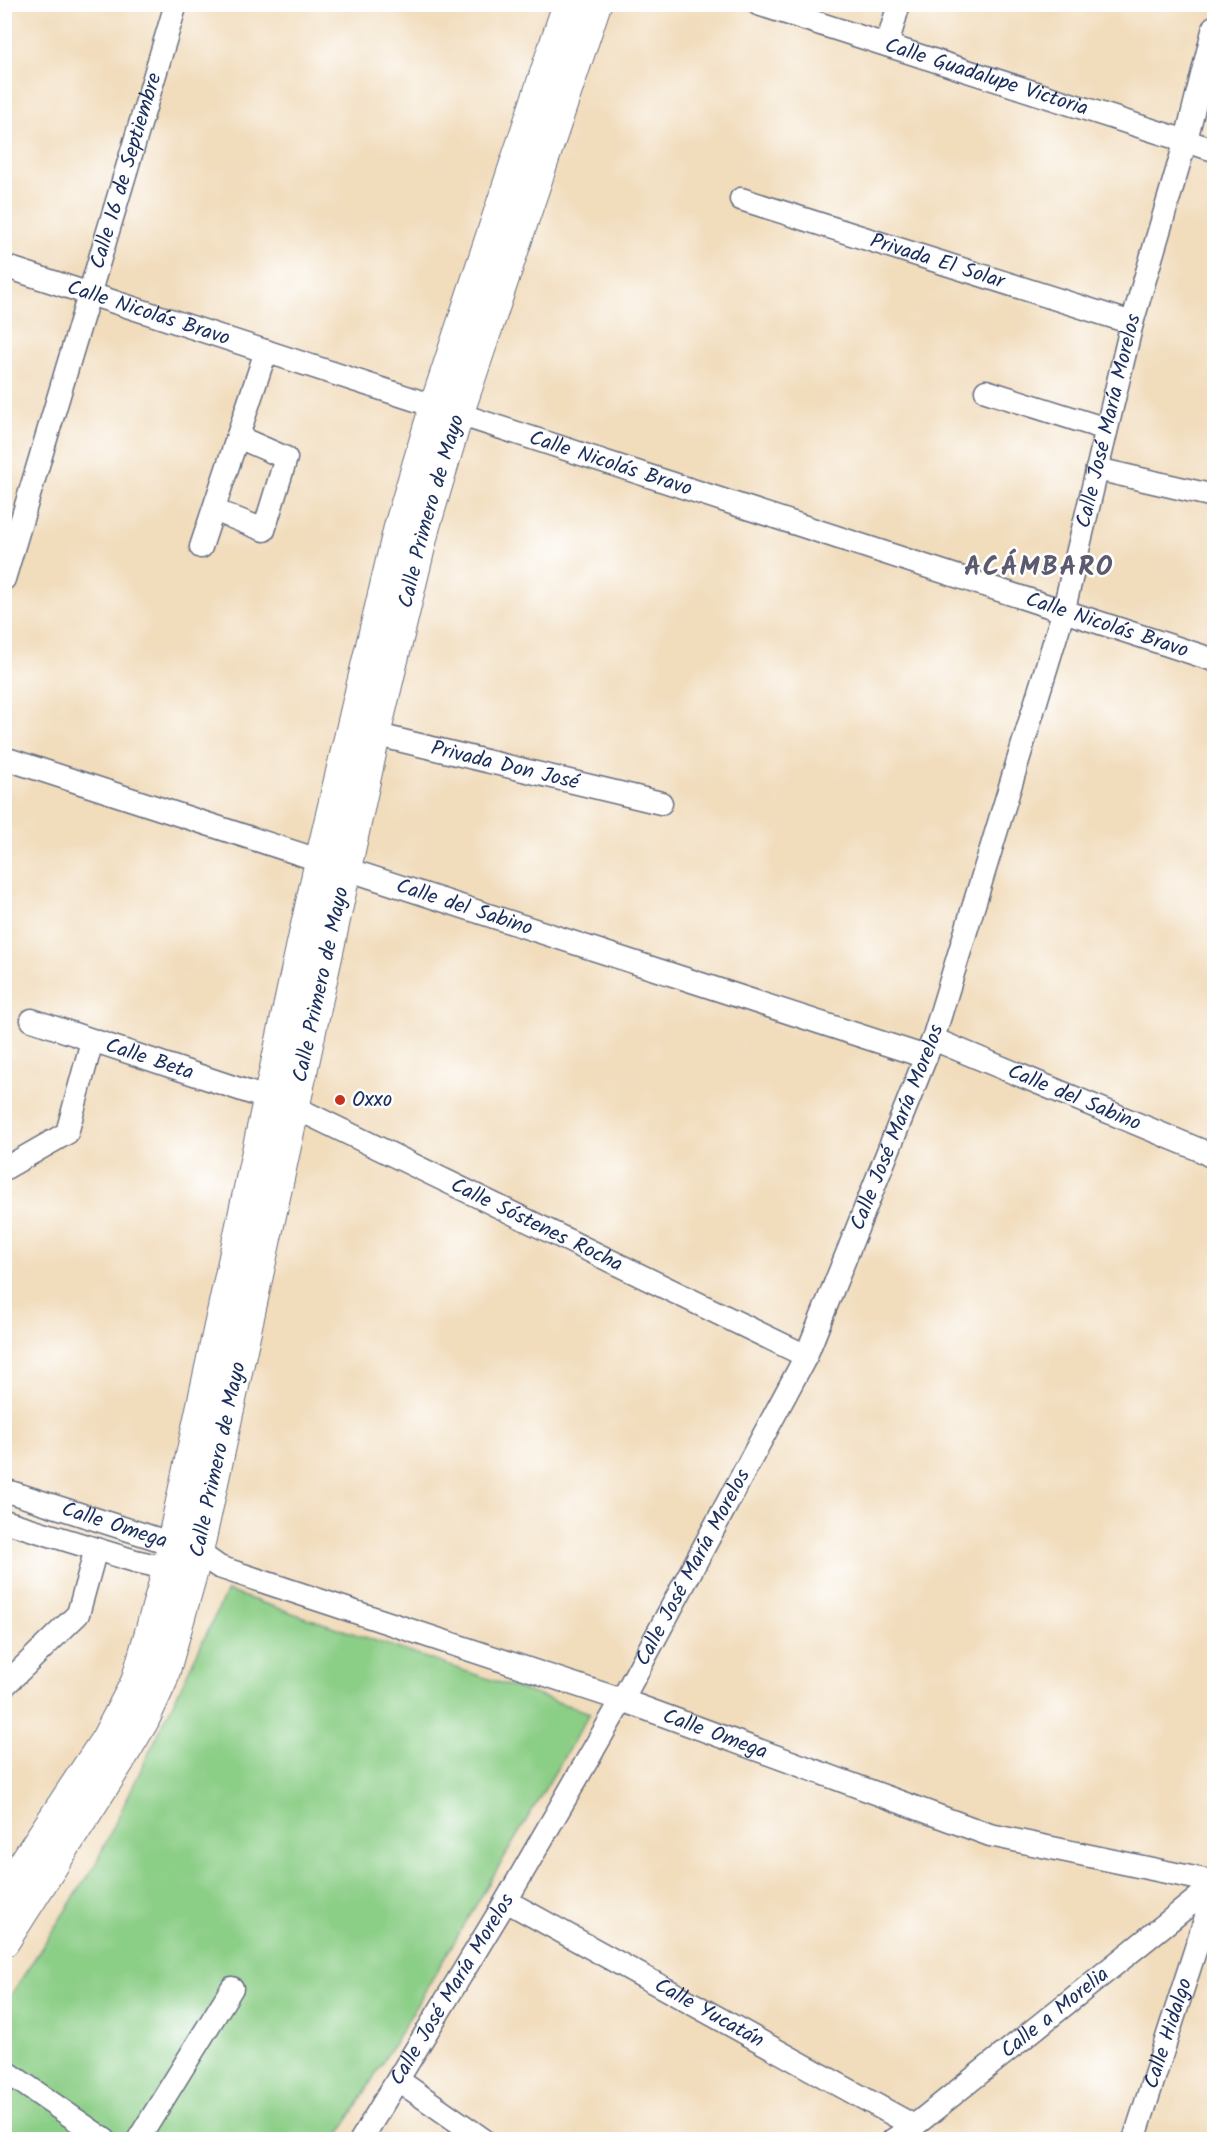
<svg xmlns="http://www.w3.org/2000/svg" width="1219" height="2144" font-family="Kalam,sans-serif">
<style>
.green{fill:#8bce86;stroke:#537e72;stroke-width:1.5}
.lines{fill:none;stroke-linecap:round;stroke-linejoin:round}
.minor-casing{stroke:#666c7f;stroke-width:25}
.major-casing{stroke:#666c7f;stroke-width:32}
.minor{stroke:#fff;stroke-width:22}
.major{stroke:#fff;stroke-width:30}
.poi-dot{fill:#c8321e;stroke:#fff;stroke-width:2}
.labels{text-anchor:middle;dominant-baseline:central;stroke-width:5;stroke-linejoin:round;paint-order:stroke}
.street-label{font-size:21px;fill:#1b2f5e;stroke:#fff}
.poi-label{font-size:21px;fill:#1b2f5e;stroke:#fff;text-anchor:start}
.district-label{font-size:27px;font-weight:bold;letter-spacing:1.5px;fill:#5c5a6e;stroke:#fff}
</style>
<rect width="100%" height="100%" fill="#fff"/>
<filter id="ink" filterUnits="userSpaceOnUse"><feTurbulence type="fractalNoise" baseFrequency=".0167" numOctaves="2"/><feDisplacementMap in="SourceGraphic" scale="12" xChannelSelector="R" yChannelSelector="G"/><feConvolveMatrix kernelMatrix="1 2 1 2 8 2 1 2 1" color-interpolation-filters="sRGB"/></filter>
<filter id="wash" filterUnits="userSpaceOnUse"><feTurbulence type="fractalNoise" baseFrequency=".008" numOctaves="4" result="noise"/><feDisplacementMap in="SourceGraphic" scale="24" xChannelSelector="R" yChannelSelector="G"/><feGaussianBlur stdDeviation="1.35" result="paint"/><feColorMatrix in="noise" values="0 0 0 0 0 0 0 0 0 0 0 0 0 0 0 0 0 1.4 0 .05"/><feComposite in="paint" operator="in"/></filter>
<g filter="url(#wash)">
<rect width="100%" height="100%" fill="#f1dcbb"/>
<path class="green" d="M227,1591L590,1713L337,2139H5L4,2006L95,1865Z"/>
</g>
<g filter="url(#ink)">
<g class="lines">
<g class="minor-casing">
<g id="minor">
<path id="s1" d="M758,4L1214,150"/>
<path d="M887,45L899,4"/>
<path id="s2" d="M741,199L1132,323"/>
<path id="s3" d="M4,266L1214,660"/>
<path d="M986,391L1106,429"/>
<path d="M1097,469L1214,496"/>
<path d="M214,510L264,530L286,458L238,437"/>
<path d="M201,547L266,351"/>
<path id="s4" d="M4,579L176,4"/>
<path id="s5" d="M361,731L661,803"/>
<path id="s6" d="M4,758L926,1057"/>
<path id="s7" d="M32,1020L296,1108L806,1356"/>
<path id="s8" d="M933,1039L1200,1150L1214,1158"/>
<path d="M4,1169L67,1133L92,1041"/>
<path id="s9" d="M4,1490L198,1552L219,1567L622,1700L990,1835L1214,1882"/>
<path d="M4,1521L135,1561L183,1572"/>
<path d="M4,1686L78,1614L96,1549"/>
<path id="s10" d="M506,1901L914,2126"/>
<path d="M4,2070L105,2140"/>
<path d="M398,2080L484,2140"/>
<path d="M138,2140L232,1988"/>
<path id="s11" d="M361,2140L506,1901L622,1700L806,1356L933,1039L1063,613L1132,323L1186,140L1214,27"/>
<path id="s12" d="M893,2140L914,2126L1214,1885"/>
<path id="s13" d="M1134,2140L1214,1892"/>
</g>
</g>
<g class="major-casing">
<g id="major">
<path d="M4,1893L106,1739L136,1682L168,1568L172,1543L320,861L399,527L435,405L568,4"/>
<path id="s14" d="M4,1942L119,1762L144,1720L162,1681L198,1552L375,735L425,526L458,415L596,4"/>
</g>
</g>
<use href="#minor" class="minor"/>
<use href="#major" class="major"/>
</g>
</g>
<circle class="poi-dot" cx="340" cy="1100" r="6"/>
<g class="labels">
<g class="street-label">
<text stroke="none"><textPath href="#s1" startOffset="240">Calle Guadalupe Victoria</textPath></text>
<text stroke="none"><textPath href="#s4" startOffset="426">Calle 16 de Septiembre</textPath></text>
<text stroke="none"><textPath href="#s2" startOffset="206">Privada El Solar</textPath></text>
<text stroke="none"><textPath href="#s3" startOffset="152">Calle Nicolás Bravo</textPath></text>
<text stroke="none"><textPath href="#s11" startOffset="1886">Calle José María Morelos</textPath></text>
<text stroke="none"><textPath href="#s3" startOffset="638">Calle Nicolás Bravo</textPath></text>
<text stroke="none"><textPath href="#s14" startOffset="1506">Calle Primero de Mayo</textPath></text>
<text stroke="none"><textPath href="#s3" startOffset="1160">Calle Nicolás Bravo</textPath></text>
<text stroke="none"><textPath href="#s5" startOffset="148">Privada Don José</textPath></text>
<text stroke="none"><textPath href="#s6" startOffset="484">Calle del Sabino</textPath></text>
<text stroke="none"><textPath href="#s14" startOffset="1020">Calle Primero de Mayo</textPath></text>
<text stroke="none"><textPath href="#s7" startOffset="124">Calle Beta</textPath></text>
<text stroke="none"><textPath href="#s8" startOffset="153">Calle del Sabino</textPath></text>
<text stroke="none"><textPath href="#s11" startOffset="1148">Calle José María Morelos</textPath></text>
<text stroke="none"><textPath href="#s7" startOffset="546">Calle Sóstenes Rocha</textPath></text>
<text stroke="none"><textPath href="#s14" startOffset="534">Calle Primero de Mayo</textPath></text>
<text stroke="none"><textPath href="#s9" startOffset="116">Calle Omega</textPath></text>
<text stroke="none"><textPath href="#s11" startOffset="662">Calle José María Morelos</textPath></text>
<text stroke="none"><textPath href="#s9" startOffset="753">Calle Omega</textPath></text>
<text stroke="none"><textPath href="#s11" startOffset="176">Calle José María Morelos</textPath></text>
<text stroke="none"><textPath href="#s10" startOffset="232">Calle Yucatán</textPath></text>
<text stroke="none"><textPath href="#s12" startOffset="206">Calle a Morelia</textPath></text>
<text stroke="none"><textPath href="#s13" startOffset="112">Calle Hidalgo</textPath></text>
</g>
<g class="poi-label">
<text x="352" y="1100">Oxxo</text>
</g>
<g class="district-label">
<text x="1039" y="567">ACÁMBARO</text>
</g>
</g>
<rect width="1219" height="2144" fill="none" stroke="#fff" stroke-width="24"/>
</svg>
